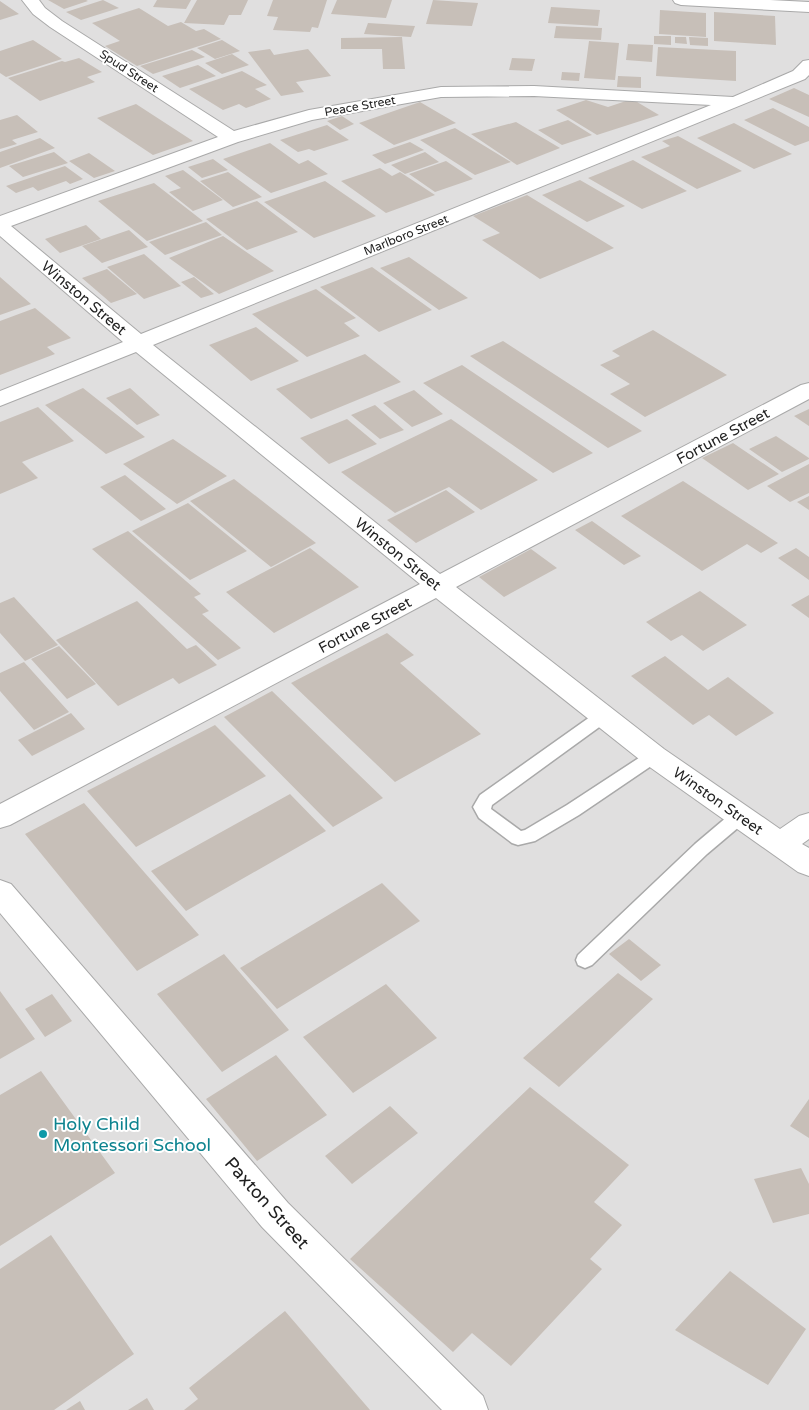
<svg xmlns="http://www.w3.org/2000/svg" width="809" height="1410" font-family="'Varela Round',sans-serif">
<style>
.residential{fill:#e0dfdf}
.building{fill:#c7bfb8}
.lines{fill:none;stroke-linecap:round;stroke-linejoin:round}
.lane-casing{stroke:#a9a9a9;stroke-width:3}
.street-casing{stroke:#a9a9a9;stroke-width:2}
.lane{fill:#fff;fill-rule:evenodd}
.street{fill:#fff;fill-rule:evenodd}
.culture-dot{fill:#0f9aa8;stroke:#fff;stroke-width:2}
.labels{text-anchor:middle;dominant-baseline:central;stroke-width:4;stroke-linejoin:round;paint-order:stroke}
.far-street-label{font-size:12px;fill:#222;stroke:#fff}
.street-label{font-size:15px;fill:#222;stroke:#fff}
.near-culture-label{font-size:18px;fill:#0d838f;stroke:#fff;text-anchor:start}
.near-street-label{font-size:18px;fill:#222;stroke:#fff}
</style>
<rect width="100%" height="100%" fill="#f2efe9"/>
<path class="residential" d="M0,0H809V1410H0Z"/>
<path class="building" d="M48,0H86L88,1L64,9Z
M103,0L119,8L81,20L66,12Z
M157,0H191L186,9L153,7Z
M197,0H248L241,15H229L224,25L184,23Z
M273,0H327L318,28L312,27L310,32L273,30L278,17L267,16Z
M337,0H392L386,18L331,14Z
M433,0L478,3L472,26L426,24Z
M0,1L19,14L0,20Z
M551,7L600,10L598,26L548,23Z
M139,8L168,26L181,22L196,31L204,29L221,39L137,66L105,46L140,34L120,41L92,23Z
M660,10L706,13V37L659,34Z
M714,12L775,16L776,45L714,41Z
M368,23L415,26L411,37L364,34Z
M556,26L602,28L601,40L554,38Z
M654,36H671V45L654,44Z
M402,37L405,69H383L382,49H341V38Z
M675,37H686L687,44L675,43Z
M689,37L708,38V46L690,45Z
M33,40L62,59L6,77L0,73V51Z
M222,40L240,51L215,59L197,48Z
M589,41L619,43L615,80L584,78Z
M628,44L653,45L652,62L626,60Z
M658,47L736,51V81L656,76Z
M270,49L274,55L308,49L331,76L296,82L304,92L281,96L248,52Z
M192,50L205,57L153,74L140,66Z
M232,54L249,65L222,74L205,63Z
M79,58L102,72L87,77L95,82L40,101L8,78L62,61L65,62Z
M512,58L535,59L532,71L509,70Z
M198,65L216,76L180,88L162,76Z
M242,71L267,85L255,89L271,99L246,108L239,104L223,110L189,89Z
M562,72L580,73L579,81L561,80Z
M618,76L641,77V88L617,87Z
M794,88L809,95V117L769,99Z
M632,99L659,115L597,135L556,110L586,100L608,107Z
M420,102L456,123L394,145L359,123Z
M136,104L193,141L153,155L97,118Z
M773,108L809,127V141L795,146L744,120Z
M17,115L38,132L12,140L17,144L0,149V120Z
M342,116L354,124L340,130L327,121Z
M568,120L592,135L562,145L538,130Z
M516,122L560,148L517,165L471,134Z
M734,123L792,154L754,169L697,138Z
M327,125L349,140L314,151L309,149L298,152L280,140Z
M455,128L511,162L475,175L420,140Z
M678,136L742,171L697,189L641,157L670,146L662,141Z
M40,138L55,148L0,168V152Z
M410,142L424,150L385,164L372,155Z
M270,143L299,164L308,160L328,174L271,193L223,159Z
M54,152L68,163L23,177L9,166Z
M425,152L439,162L405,174L391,165Z
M89,153L115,171L94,178L69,161Z
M213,159L228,170L202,178L188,167Z
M633,160L687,191L642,209L588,178Z
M446,161L473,179L435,192L409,174Z
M65,166L83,179L70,184L66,181L38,191L33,187L16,193L6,186Z
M380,168L392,176L400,172L435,195L386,213L341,181Z
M183,170L223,200L193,211L169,192L181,188L165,176Z
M228,172L262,197L233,207L200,181Z
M580,180L625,206L587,222L542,195Z
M325,181L376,216L314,238L264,202Z
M154,183L203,221L147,241L98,201Z
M527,195L614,248L540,279L482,240L500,233L473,216Z
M257,201L298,232L247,250L206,219Z
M206,222L222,235L165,255L149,242Z
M86,225L101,239L60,253L45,239Z
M129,230L148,247L102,263L82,246Z
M223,236L274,271L219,294L169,258Z
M144,254L181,286L144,299L107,267Z
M409,257L468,298L439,310L380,268Z
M372,267L432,310L379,332L320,287Z
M107,269L137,294L111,303L82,278Z
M0,277L31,304L0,315Z
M194,277L214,294L201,298L181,282Z
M316,289L356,318L344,323L360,336L307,357L252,314Z
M35,308L71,338L47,347L55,354L0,375V321Z
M256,327L299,361L251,381L209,345Z
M653,330L727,375L645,417L610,394L630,384L600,365L620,356L612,351Z
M503,341L642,431L608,448L470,356Z
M365,354L401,382L311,419L276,389Z
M462,365L593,453L553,473L423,383Z
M83,388L145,437L106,454L45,405Z
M130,388L160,415L137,425L106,398Z
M414,390L443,414L412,427L383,403Z
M375,405L404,430L380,439L351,415Z
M38,407L74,441L22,462L38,478L0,494V422Z
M809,409V426L794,416Z
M347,419L377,444L329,464L300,438Z
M451,419L538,480L481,510L449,487L395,513L341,472Z
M776,436L809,458V459L782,472L749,449Z
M173,439L227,476L177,504L123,464Z
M733,443L779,474L748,490L702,458Z
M809,464V493L790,502L767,486Z
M125,475L166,509L141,521L100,487Z
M234,479L316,543L271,567L190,501Z
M683,481L778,543L761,553L747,544L702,571L621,516Z
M446,490L475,512L416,543L387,520Z
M809,496V510L797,502Z
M188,503L247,551L190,580L132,531Z
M592,521L641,556L624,565L575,530Z
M128,531L201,594L194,597L209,611L202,614L241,648L218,660L92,549Z
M310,548L359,587L274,633L226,592Z
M796,548L809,557V580L778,558Z
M531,549L557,568L504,597L479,577Z
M700,591L747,625L703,651L682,635L671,641L646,622Z
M809,595V618L791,605Z
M14,597L58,645L25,661L0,633V603Z
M137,601L187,649L196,645L217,665L179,684L173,678L118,706L56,640Z
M387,633L414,655L400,663L481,734L395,782L291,683Z
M59,646L96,684L67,699L31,659Z
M665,656L708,690L728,677L774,713L736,736L709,715L693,725L631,676Z
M24,662L69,712L34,730L0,691V673Z
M272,691L383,798L333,827L224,717Z
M71,713L85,729L32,756L18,740Z
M215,725L266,776L136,847L87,791Z
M290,794L326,831L186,911L151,871Z
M84,803L199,935L137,971L25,834Z
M382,883L420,921L277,1009L240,968Z
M629,939L661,965L641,981L609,954Z
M224,954L289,1030L222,1072L157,994Z
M618,973L653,999L559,1087L523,1058Z
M386,984L437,1038L353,1093L303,1037Z
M0,991L35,1039L0,1059Z
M52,994L72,1021L45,1037L25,1009Z
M276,1055L327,1115L257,1161L206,1099Z
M41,1071L115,1173L0,1246V1095Z
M530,1087L629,1165L594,1202L622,1225L590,1259L602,1269L511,1366L472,1333L453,1352L350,1259Z
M809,1099V1138L790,1126Z
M390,1106L418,1133L352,1184L325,1156Z
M801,1168L809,1184V1214L773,1223L754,1179Z
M51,1235L134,1354L54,1410H0V1269Z
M730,1271L806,1329L768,1385L675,1330Z
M285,1311L370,1410H184L198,1399L189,1388Z
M147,1398L154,1410H128Z
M80,1401L85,1410H66Z"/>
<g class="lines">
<g class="lane-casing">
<path id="lane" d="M603,710L609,712L611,716L609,720L492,805L491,809L521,831L525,830L567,805L648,752L654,750L660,752L662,756L660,760L579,815L535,841L518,845L512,843L479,818L473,807L480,795L597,712Z
M740,809L746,811L749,816L746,821L707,854L592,965L585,968L578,965L576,960L578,955L695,844L734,811Z"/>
</g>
<g class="street-casing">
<path id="street" d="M22,0H39L45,8L62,21L234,131L309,110L441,87L534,86L733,97L793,71L803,61L809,60V75L805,79L153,345L440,574L801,385L809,383V399L456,587L664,749L780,829L799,816L809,813V839L802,844L809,848V876L798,872L644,763L436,598L10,825L0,828V804L420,584L136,352L0,406V391L123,342L0,236V216L218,137L50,27L33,14ZM534,96L711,105L141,334L11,226L238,142L312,120L441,97Z
M673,0H770L809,2V12L681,5L675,3Z
M0,880L11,884L288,1203L483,1396L488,1410H442L262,1227L0,913Z"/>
</g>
<use href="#lane" class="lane"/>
<use href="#street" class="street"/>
</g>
<circle class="culture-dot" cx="43" cy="1134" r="5"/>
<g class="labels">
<g class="far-street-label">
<text transform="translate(129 71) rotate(33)">Spud Street</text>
<text transform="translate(360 106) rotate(-10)">Peace Street</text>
<text transform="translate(406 235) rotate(-22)">Marlboro Street</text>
</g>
<g class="street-label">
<text transform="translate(84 298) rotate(40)">Winston Street</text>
<text transform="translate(723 436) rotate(-28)">Fortune Street</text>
<text transform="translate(398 554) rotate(39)">Winston Street</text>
<text transform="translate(365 625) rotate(-28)">Fortune Street</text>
<text transform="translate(718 801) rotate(35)">Winston Street</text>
</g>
<g class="near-culture-label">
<text x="53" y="1124">Holy Child<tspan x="53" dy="21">Montessori School</tspan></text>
</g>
<g class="near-street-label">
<text transform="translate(267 1203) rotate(48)">Paxton Street</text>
</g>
</g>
</svg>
